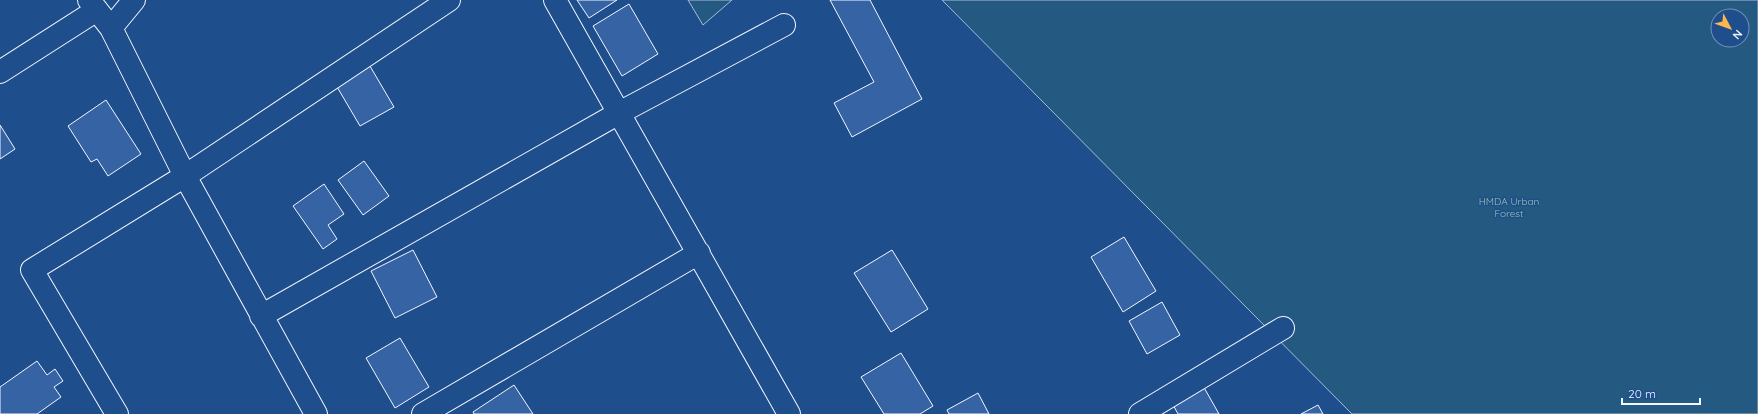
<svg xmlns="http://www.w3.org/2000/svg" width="1758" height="414" font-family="Quicksand,sans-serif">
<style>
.green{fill:#245a82;stroke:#a8bbd7;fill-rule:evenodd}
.building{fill:#3563a3;stroke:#f2f6ff}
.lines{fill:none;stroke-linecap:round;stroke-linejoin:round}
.street-casing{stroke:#f2f6ff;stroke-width:24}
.street{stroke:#1f4e8c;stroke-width:22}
.labels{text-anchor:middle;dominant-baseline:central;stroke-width:3;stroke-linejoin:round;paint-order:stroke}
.park-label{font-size:10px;fill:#97c8a6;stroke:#1f4e8c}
</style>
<rect width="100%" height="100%" fill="#1f4e8c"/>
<path class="green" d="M688,0H732L703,25Z
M942,0H1758V414H1352ZM1718,16H1742V40H1718Z"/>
<path class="building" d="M577,0H617L589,18Z
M830,0H870L922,99L852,137L834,103L874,82Z
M629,4L658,54L622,76L593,26Z
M367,61L394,107L360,126L333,80Z
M106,100L141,154L108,176L97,159L91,162L68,126Z
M0,125L15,149L0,159Z
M364,161L389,196L363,215L338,180Z
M324,184L344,214L328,225L337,239L323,249L293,206Z
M1124,237L1156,291L1123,312L1091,257Z
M413,250L437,297L395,318L371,271Z
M892,250L928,309L891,332L854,273Z
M1162,302L1180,335L1147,354L1129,321Z
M400,338L429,387L395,408L366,358Z
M901,353L933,406L920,414H884L861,377Z
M37,361L47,375L55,369L63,381L54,387L61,397L37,414H0V387Z
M1202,384L1219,414H1178L1171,401Z
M514,385L533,414H474L473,412Z
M978,393L989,414H949L947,410Z
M1318,405L1323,414H1301Z"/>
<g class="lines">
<g class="street-casing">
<path id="street" d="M89,0L111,28L185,176L316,414
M555,0L789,414
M111,28L134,0
M0,72L97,10
M261,316L619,113L784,25
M117,414L32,270L185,176L449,0
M423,414L699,253
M1140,414L1283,328"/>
</g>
<use href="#street" class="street"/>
</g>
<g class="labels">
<g class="park-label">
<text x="1509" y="201">HMDA Urban<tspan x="1509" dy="12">Forest</tspan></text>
</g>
</g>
<g transform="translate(1730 28) rotate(131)"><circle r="19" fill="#1f4e8c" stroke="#7391ba"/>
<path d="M0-3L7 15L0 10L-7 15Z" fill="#ffb74d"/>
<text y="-6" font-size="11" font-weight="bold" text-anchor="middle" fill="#f2f6ff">N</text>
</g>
<path d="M1622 398v6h78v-6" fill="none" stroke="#f2f6ff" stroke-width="2"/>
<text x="1628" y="398" font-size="12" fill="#f2f6ff" stroke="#1f4e8c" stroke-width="3" paint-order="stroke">20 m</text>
</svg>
